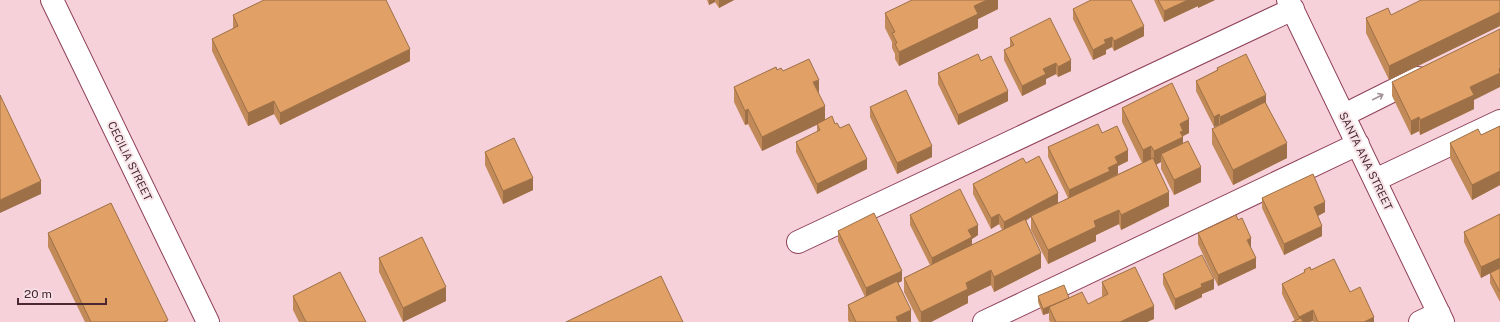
<svg xmlns="http://www.w3.org/2000/svg" width="1500" height="322" font-family="'Public Sans',sans-serif">
<style>
.lines{fill:none;stroke-linecap:round;stroke-linejoin:round}
.minor-casing{stroke:#8e4158;stroke-width:24}
.minor{stroke:#fff;stroke-width:22}
.wall{fill:#c18a58}
.shaded-wall{fill:#9d7047}
.building{fill:#e0a066;stroke:#9d7047}
.oneway{stroke:#a49398}
.labels{text-anchor:middle;dominant-baseline:central;stroke-width:4;stroke-linejoin:round;paint-order:stroke}
.street-label{font-size:11px;fill:#4a2731;stroke:#f7e4e8}
</style>
<rect width="100%" height="100%" fill="#f6d1da"/>
<g class="lines">
<g class="minor-casing">
<path id="minor" d="M52,0L208,322
M1288,0L1443,322
M1344,115L1418,78
M1375,180L1500,121
M798,242L1293,9
M984,322L1358,144
M1420,322L1439,313"/>
</g>
<use href="#minor" class="minor"/>
</g>
<path class="wall" d="M707,0H734L719,8L715,2L709,5Z
M998,0V9L978,19V28L899,66L895,59V54L892,48V42L885,28V13Z
M1154,0H1215L1198,8V6L1164,22Z
M1500,0V26L1389,80L1366,33V18Z
M1073,9L1144,36L1114,51L1112,47L1106,50V54L1093,60L1073,19Z
M233,15L410,61L280,125L274,114L248,126L212,51V39L233,29Z
M1010,38L1071,71L1058,77L1056,74L1046,79V84L1022,96L1004,60V50L1010,47Z
M1217,68L1266,103L1287,158L1233,185L1212,144V129L1219,126V125L1214,127L1196,91V81L1217,70Z
M777,70L783,71L819,94L825,120L835,124L840,128L867,169L817,194L796,152V142L817,132V124L762,151L748,124L745,125L734,102V87Z
M938,73L1008,101L958,125L938,84Z
M1392,82L1474,100V109L1420,135L1419,131L1411,135L1392,96Z
M870,107L932,157L897,174L870,117Z
M1122,108L1189,133L1183,136V144L1201,182L1174,195L1161,169V162L1156,164L1169,206L1121,230L1119,224L1096,235V241L1048,264L1031,230V217L1026,221L1041,268L994,292L991,285L968,296V303L931,322H919L904,292V278L930,265L910,225V215L978,235L972,239V245L1002,230L999,224L991,229L973,194V184L1026,163L1058,203L1068,198L1048,157V147L1102,133L1128,161L1118,166V174L1110,178L1142,163L1122,122Z
M1500,126V185L1472,200L1450,158V143L1481,135Z
M485,152L533,190L503,204L485,165Z
M1262,198L1325,212L1318,216L1322,236L1284,255L1262,208Z
M1500,214V302L1490,283V273L1481,278L1464,242V232Z
M838,231L902,281L898,283L911,322H849L848,320V305L865,297L838,241Z
M48,233L168,322H85L48,247Z
M1198,233L1251,248L1256,268L1218,286L1198,244Z
M379,258L446,301L403,322L379,272Z
M1304,270H1311L1350,292L1374,322H1313V321H1295L1282,294V284L1304,273Z
M1163,274L1214,289L1202,294V297L1175,310L1163,284Z
M1102,282L1154,319L1147,322H1050L1049,320V313L1043,315L1038,302V296L1069,298L1088,304L1103,297L1102,295Z
M293,296L366,322H299L293,310Z"/>
<path class="shaded-wall" d="M709,0H715V2L709,5Z
M719,0H734L719,8Z
M987,0H998V9L978,19V28L899,66V52L974,6Z
M1188,0H1198V6L1164,22V11Z
M1198,0H1215L1198,8Z
M1500,12V26L1389,80V66Z
M1144,26V36L1114,51V41Z
M1112,37V47L1106,50V54L1093,60V50L1104,40Z
M410,49V61L280,125V113Z
M1071,60V71L1058,77V67Z
M1056,63V74L1046,79V84L1022,96V86L1043,69Z
M1500,68V87L1474,100V109L1420,135V120L1470,87Z
M819,80V94L813,82Z
M1008,91V101L958,125V115Z
M1266,95V105L1220,128V117Z
M274,101V114L248,126V113Z
M825,106V121L762,151V137Z
M748,109V124L745,125V111Z
M1219,114V125L1214,127V117Z
M1419,117V131L1411,135V121Z
M1189,119V133L1183,136V145L1161,154V162L1154,166V151L1180,124Z
M1287,143V158L1233,185V170Z
M932,146V157L897,174V163Z
M1151,146V161L1143,165V150Z
M1128,150V161L1118,166V174L1110,178V182L1069,201V190L1108,168L1115,157Z
M867,159V169L817,194V184Z
M1201,167V182L1174,195V180Z
M1500,171V185L1472,200V185Z
M533,178V190L503,204V191Z
M41,181V194L0,213V200Z
M1169,192V206L1121,230V215Z
M1058,193V203L1031,216V217L1004,232V222Z
M1325,202V212L1314,218V207Z
M1119,210V224L1096,235V241L1048,264V250L1094,221Z
M999,214V224L991,229V218Z
M978,225V235L972,239V248L932,268V258L968,230Z
M1322,226V236L1284,255V244Z
M1251,238V249L1247,240Z
M1041,253V268L994,292V277Z
M1256,258V268L1218,286V275Z
M1500,258V268L1481,278V267Z
M991,270V285L968,296V303L931,322H921V312L966,283Z
M902,271V281L866,299V288Z
M1214,279V289L1202,294V297L1175,310V299L1201,284Z
M446,287V301L403,322V308Z
M1069,298L1049,307V313L1043,315V309Z
M1154,306V319L1147,322H1120Z
M911,310V322H896V317Z
M1313,310V321L1310,322H1299V317Z
M1374,317V322H1364Z"/>
<path class="building" d="M264,0H386L410,49L280,113L274,101L248,113L212,39L238,26L233,15Z
M912,0H987L974,6L978,14L899,52L895,44L897,43L892,33L895,32L885,13Z
M1091,0H1131L1144,26L1114,41L1112,37L1104,40L1106,43L1093,50L1073,9Z
M1158,0H1188L1164,11Z
M1421,0H1500V12L1389,66L1366,18L1388,8L1391,15Z
M1050,18L1071,60L1058,67L1056,63L1043,69L1046,74L1022,86L1004,50L1014,45L1010,38Z
M1500,29V68L1499,69L1500,73L1470,87L1474,95L1420,120L1419,117L1411,121L1392,82Z
M978,54L981,61L991,56L1008,91L958,115L938,73Z
M1246,54L1266,95L1220,117L1219,114L1214,117L1196,81L1218,70L1217,68Z
M809,59L819,80L813,82L825,106L762,137L748,109L745,111L734,87L776,67L777,70L781,68L783,71Z
M1172,83L1189,119L1180,124L1183,131L1180,132L1183,137L1154,151L1151,146L1143,150L1122,108Z
M906,90L932,146L897,163L870,107Z
M0,95L41,181L0,200Z
M1265,102L1287,143L1233,170L1212,129Z
M832,116L835,124L837,123L840,128L849,124L867,159L817,184L796,142L820,130L817,124Z
M1098,124L1102,133L1117,126L1128,150L1115,157L1118,163L1108,168L1110,171L1069,190L1048,147Z
M1500,126V171L1472,185L1450,143L1478,129L1481,135Z
M514,138L533,178L503,191L485,152Z
M1188,141L1201,167L1174,180L1161,154Z
M1039,156L1058,193L1004,222L999,214L991,218L973,184L1023,158L1026,163Z
M1153,158L1169,192L1121,215L1119,210L1094,221L1096,227L1048,250L1031,216Z
M1313,174L1325,202L1314,207L1322,226L1284,244L1262,198Z
M960,189L978,225L968,230L972,237L932,258L910,215Z
M111,203L168,320L164,322H91L48,233Z
M874,213L902,271L866,288L838,231Z
M1500,214V258L1481,267L1464,232Z
M1236,215L1238,220L1242,218L1251,238L1247,240L1256,258L1218,275L1198,233Z
M1025,219L1041,253L994,277L991,270L966,283L968,289L921,312L904,278Z
M422,237L446,287L403,308L379,258Z
M1202,255L1214,279L1201,284L1202,287L1175,299L1163,274Z
M1334,259L1350,292L1360,287L1374,317L1364,322H1318L1313,310L1299,317L1282,284L1305,272L1304,270L1310,267L1311,270Z
M1135,267L1154,306L1120,322H1056L1049,307L1082,292L1088,304L1108,294L1102,282Z
M1500,268V292L1490,273Z
M340,272L366,322H306L293,296Z
M661,276L683,322H566Z
M897,281L911,310L896,317L898,322H856L848,305Z
M1064,285L1069,298L1043,309L1038,296Z
M1301,318L1303,322H1292Z"/>
<defs><path id="oneway-shaft" d="M-6 0H5M1.5-3L5.5 0L1.5 3" fill="none" stroke-width="1.6" stroke-linecap="round" stroke-linejoin="round"/></defs>
<use class="oneway" href="#oneway-shaft" transform="translate(1378 97) rotate(-27)"/>
<g class="labels">
<g class="street-label">
<text transform="translate(130 161) rotate(64)">CECILIA STREET</text>
<text transform="translate(1366 161) rotate(64)">SANTA ANA STREET</text>
</g>
</g>
<path d="M18 298v6h88v-6" fill="none" stroke="#4a2731" stroke-width="2"/>
<text x="24" y="298" font-size="12" fill="#4a2731" stroke="#f7e4e8" stroke-width="3" paint-order="stroke">20 m</text>
</svg>
